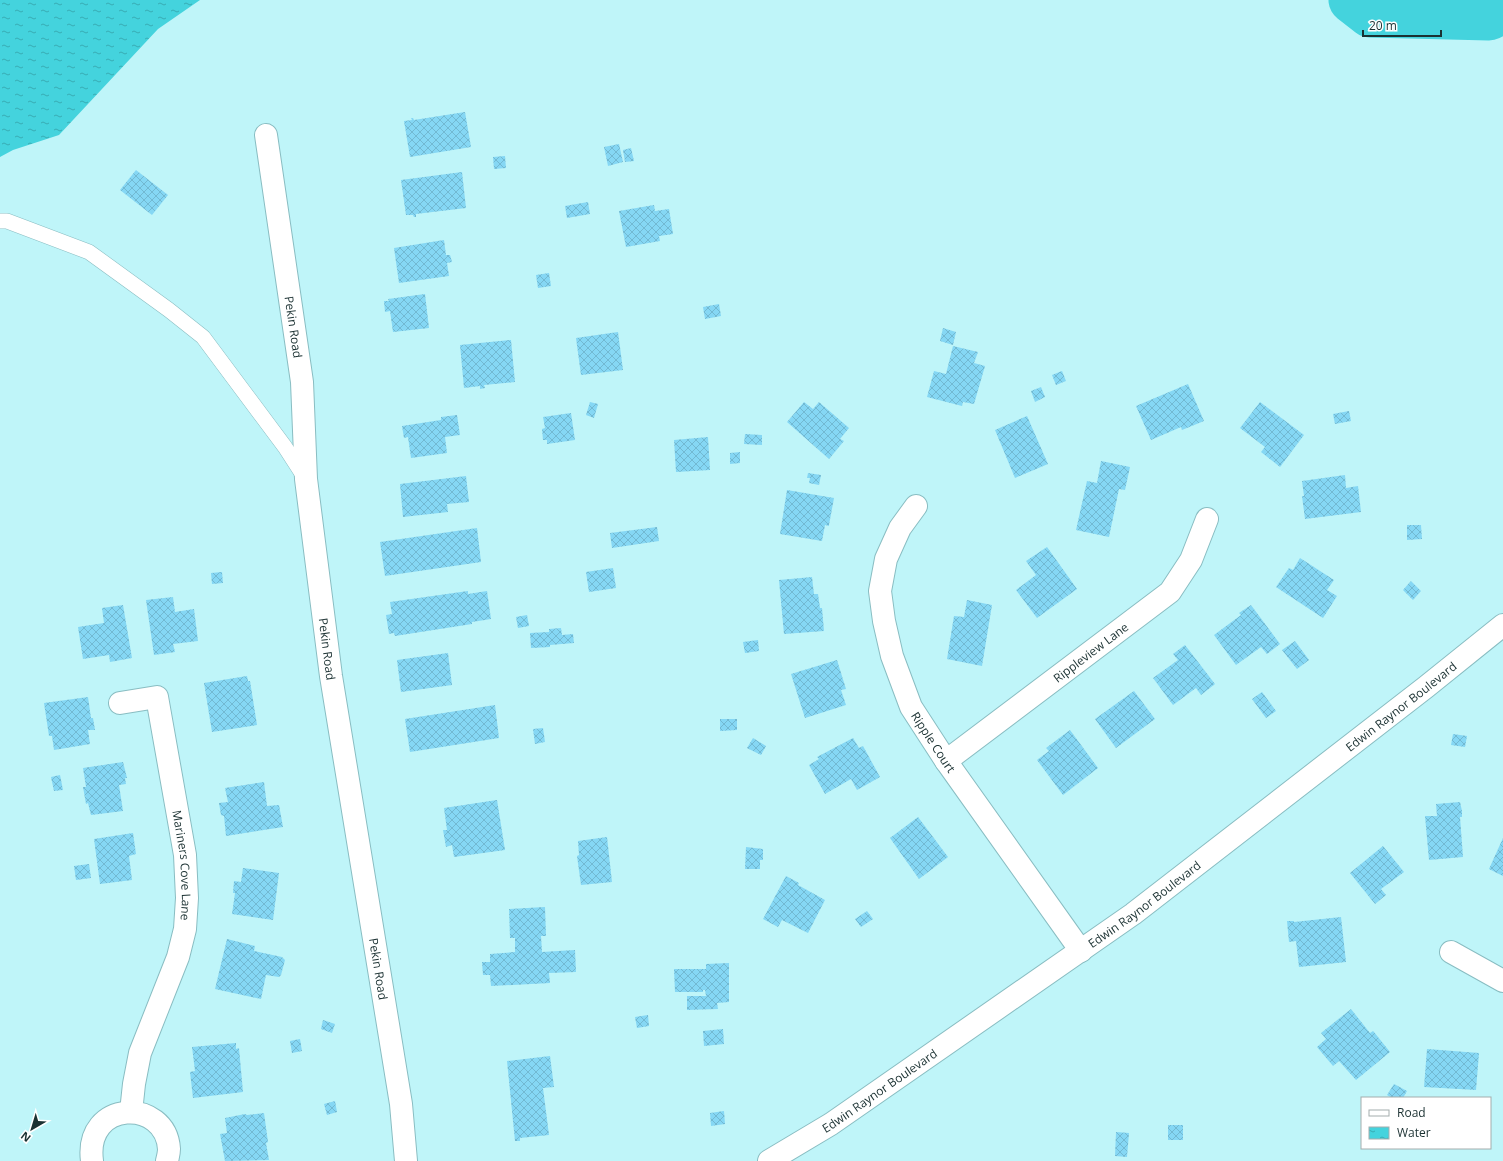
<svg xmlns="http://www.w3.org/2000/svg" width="1503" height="1161" font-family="'Open Sans',sans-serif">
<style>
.water{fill:url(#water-ripples)}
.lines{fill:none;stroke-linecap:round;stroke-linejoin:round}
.river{stroke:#44d3dd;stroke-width:47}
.building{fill:url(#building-cross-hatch)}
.lane-casing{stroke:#89bdc2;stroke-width:16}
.street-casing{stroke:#89bdc2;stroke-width:24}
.primary-casing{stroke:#89bdc2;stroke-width:24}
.lane{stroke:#fff;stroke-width:15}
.street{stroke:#fff;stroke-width:22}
.primary{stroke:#fff;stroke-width:22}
.labels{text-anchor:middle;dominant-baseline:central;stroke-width:4;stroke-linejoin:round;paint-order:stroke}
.street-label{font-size:12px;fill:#1b3132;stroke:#fff}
</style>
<defs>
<pattern id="water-ripples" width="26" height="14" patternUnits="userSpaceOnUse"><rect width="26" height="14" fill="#44d3dd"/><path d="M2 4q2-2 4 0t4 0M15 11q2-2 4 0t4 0" fill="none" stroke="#38acb4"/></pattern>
<pattern id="building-cross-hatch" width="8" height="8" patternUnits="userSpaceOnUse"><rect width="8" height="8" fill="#85d7f4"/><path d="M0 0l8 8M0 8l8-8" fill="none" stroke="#72b9d2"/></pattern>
</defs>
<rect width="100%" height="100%" fill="#bff5f9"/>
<path class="water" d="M0,0H200L158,29L59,135L13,150L0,157Z"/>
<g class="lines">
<path class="river" d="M1352,0L1370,14L1489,17L1503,10"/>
</g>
<path class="building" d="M465,112L471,147L410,157L404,121L412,120L411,118H413L414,120Z
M619,144L623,162L608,166L604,147Z
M631,148L634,161L625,162L623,150Z
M505,156L506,168L494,169L493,157Z
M136,170L168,195L152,215L120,190Z
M462,172L466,208L416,214V217H414L413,215H406L401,180Z
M588,202L590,214L567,218L565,206Z
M654,205L655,211L669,209L673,234L659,236L660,241L626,247L619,211Z
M444,240L446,255H450L452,262L447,263L449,276L399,283L394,248Z
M549,273L551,286L538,288L536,275Z
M425,294L429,328L393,332L390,311L385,312L384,301H389L388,299Z
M719,304L721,316L705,319L703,307Z
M943,328L956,332L953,345L940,341Z
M618,332L623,370L581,375L576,338Z
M511,340L515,382L484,385L485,388L480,389V386L464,388L460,345Z
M953,346L978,352L974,363L985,366L974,404L963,402L962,406L927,397L934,371L946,374Z
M1062,371L1066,381L1056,385L1052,375Z
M1188,384L1204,421L1182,430L1181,427L1151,440L1136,406Z
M1041,387L1045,397L1035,402L1031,391Z
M590,402L598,404L594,418L586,415Z
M804,402L813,409L819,402L849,428L840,439L844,441L829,459L787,422Z
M1260,402L1304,435L1280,467L1261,452L1265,447L1240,428Z
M1349,411L1351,421L1335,424L1333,414Z
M571,413L575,440L547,444V440H543L542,429L545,428L543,417Z
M457,415L460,435L445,437L447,453L411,458L408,437L404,438L402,426L441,420V417Z
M1027,416L1048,464L1015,478L995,430Z
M745,434L762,435V445L744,444Z
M708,437L710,470L676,472L674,440Z
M740,452V463L730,464V453Z
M1101,461L1130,467L1125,490L1119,489L1109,537L1076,530L1087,481L1097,483Z
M808,473L821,475L819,485L809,483L810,478H807Z
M1345,475L1346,488L1358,486L1361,512L1305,519L1302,496H1304L1302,481Z
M466,476L469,502L447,504L448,512L403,517L400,484Z
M787,490L834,498L829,525V526L825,525L822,541L780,534Z
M1407,525H1421L1422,539L1407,540Z
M657,527L659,541L612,548L610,533Z
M477,528L481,562L385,576L380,542Z
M1047,547L1077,589L1037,618L1016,590L1036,575L1026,561Z
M1300,558L1334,580L1327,590L1337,596L1323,618L1276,587L1289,568L1293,570Z
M613,568L616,588L589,592L586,572Z
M222,572L223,583L212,584L211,573Z
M812,577L814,594H818L820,608H822L824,631L784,634L779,580Z
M1411,581L1421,591L1413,600L1403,590Z
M468,591V594L487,591L491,619L472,622V624L395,636L394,633L389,634L386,615L392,614L390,602Z
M173,597L175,612L194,609L198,641L173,644L175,652L154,655L146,600Z
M967,600L992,605L982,666L947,659L954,616L964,617Z
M123,605L132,658L110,662L109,655L83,659L78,627L104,623L102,608Z
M1251,605L1280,644L1267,654L1261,647L1236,665L1214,635L1241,615L1239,613Z
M527,615L529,626L518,628L516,617Z
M561,628L562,635L573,634L574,643L550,645V647L531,648L530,633L549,632V629Z
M758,640L759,651L745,653L743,642Z
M1295,641L1309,660L1297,669L1282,650Z
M1185,645L1215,684L1201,695L1196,688L1173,705L1153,678L1178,660L1173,654Z
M448,653L452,685L401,692L397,660Z
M837,660L846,689L841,690L846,705L805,718L791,674Z
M247,676L248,681H250L257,725L212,732L204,683Z
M1134,691L1155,719L1116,748L1095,719Z
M1262,692L1276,711L1266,718L1252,699Z
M88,697L91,718H93L95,730H88L90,744L54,750L52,736H49L44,703Z
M495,705L499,738L410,752L405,719Z
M720,719H737V730L720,731Z
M543,728L545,742L535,744L533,729Z
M1070,730L1098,768L1063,795L1037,760L1049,751L1046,748Z
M1453,734L1467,736L1465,747L1451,745Z
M753,738L766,746L761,755L747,748Z
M853,738L859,748L863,746L880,777L857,790L851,779L825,794L809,765L819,759L817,757Z
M123,762L127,778H125L126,784L119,785L123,811L91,815L88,803L86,804L83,787H86L83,768Z
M60,775L63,790L54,791L51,777Z
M264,782L267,806L279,805L283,827L226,836L224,816L221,815L219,803L228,802L225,788Z
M497,800L505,850L454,857L452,845L446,847L443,830H447L444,808Z
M1460,802L1462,811V817H1460L1463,857L1429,860L1425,816H1437L1436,804Z
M918,817L948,857L919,879L890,838Z
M133,833L136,854L129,856L132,880L100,884L94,839Z
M607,837L612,882L581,885L577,856L579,855L578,841Z
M1503,838V876L1489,869Z
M1383,846L1404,872L1381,889L1386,895L1375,904L1350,873Z
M746,847L763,849V860H760V869H745Z
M89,864L91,878L76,880L74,866Z
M243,868L279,873L273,920L232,914L235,893H233L234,881L241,882Z
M786,876L799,883L798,885L825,900L808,933L782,920L778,927L763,919Z
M545,907L546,936H541L542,952L575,950L576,972L549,973L550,983L491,986L490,975H483L482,962H490V954L515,952V938H510L509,909Z
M867,911L873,919L861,927L855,919Z
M1341,917L1346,962L1299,967L1296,941L1289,942L1287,921H1294V922Z
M227,939L255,946L254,951L282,957L285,960L281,975L279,977L266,975L261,999L215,989Z
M729,963V1002L717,1003L718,1009L687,1010V996H706L705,990H703V992H675L674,969H706V964Z
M1351,1009L1370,1033L1373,1031L1374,1032L1390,1052L1356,1080L1339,1061L1333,1066L1317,1047L1326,1039L1321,1033Z
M648,1015L649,1026L637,1028L635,1017Z
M323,1020L335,1024L332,1033L321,1029Z
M723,1029L724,1044L704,1046L703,1031Z
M300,1039L302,1051L292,1053L290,1041Z
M236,1043V1049L239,1048L243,1092L193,1098L190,1072L195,1071L192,1047Z
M1427,1049L1479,1053L1476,1090L1424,1087Z
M550,1056L554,1087L543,1088L549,1135L520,1138V1141H515L507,1061Z
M1394,1084L1407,1091L1403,1098H1392L1387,1095Z
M335,1101L337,1112L327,1115L324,1104Z
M724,1111L725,1124L711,1126L710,1113Z
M264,1113L268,1142L266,1143L269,1160L225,1161L220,1134L227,1133L225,1118L245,1114L247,1115Z
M1168,1125H1183V1140H1168Z
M1116,1132L1129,1133L1127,1157L1115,1156Z"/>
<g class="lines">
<g class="lane-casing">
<path id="lane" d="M0,221H7L89,252L169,310L203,337L285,447L305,478"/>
</g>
<g class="street-casing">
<g id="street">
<path id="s1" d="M266,135L302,382L306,479L331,676L401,1104L406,1161"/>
<path id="s2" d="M916,506L900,528L886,559L880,591L884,621L892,656L911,707L946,761L1081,951"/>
<path id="s3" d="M120,703L157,697L185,855L187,898L185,929L178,957L140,1053L134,1084L131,1112"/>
<path id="s4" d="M946,761L1170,592L1191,560L1207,519"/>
<path d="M1451,952L1503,981"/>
<path d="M92,1161C84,1099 166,1098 169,1149C169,1153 168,1157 167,1161"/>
</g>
</g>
<g class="primary-casing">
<g id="primary">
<path id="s5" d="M769,1161L831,1124L1133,914L1426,687L1503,625"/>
</g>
</g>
<use href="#lane" class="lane"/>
<use href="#street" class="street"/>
<use href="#primary" class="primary"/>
</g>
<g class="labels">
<g class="street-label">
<text stroke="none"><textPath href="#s1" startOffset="194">Pekin Road</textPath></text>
<text stroke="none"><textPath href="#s1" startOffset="518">Pekin Road</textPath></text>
<text stroke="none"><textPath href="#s4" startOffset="181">Rippleview Lane</textPath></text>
<text stroke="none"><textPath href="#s5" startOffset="779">Edwin Raynor Boulevard</textPath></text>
<text stroke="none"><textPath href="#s2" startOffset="256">Ripple Court</textPath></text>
<text stroke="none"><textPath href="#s3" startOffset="208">Mariners Cove Lane</textPath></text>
<text stroke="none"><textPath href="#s5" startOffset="455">Edwin Raynor Boulevard</textPath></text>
<text stroke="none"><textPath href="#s1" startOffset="842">Pekin Road</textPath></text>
<text stroke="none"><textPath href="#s5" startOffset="131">Edwin Raynor Boulevard</textPath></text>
</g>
</g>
<rect x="1361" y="1097" width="130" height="52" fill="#ffffff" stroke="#a4adad"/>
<rect x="1369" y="1110" width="20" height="6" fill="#ffffff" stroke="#a4adad"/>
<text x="1397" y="1117" font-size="12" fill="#1b3132">Road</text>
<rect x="1369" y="1127" width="20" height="12" fill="url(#water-ripples)" stroke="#a4adad"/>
<text x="1397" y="1137" font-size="12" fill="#1b3132">Water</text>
<g transform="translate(32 1129) rotate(218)" stroke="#ffffff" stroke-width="3" paint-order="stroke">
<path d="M0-3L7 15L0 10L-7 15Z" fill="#1b3132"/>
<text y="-6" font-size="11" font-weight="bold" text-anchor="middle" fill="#1b3132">N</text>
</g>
<path d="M1363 30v6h78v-6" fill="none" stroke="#1b3132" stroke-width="2"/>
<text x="1369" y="30" font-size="12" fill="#1b3132" stroke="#ffffff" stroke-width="3" paint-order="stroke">20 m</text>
</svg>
